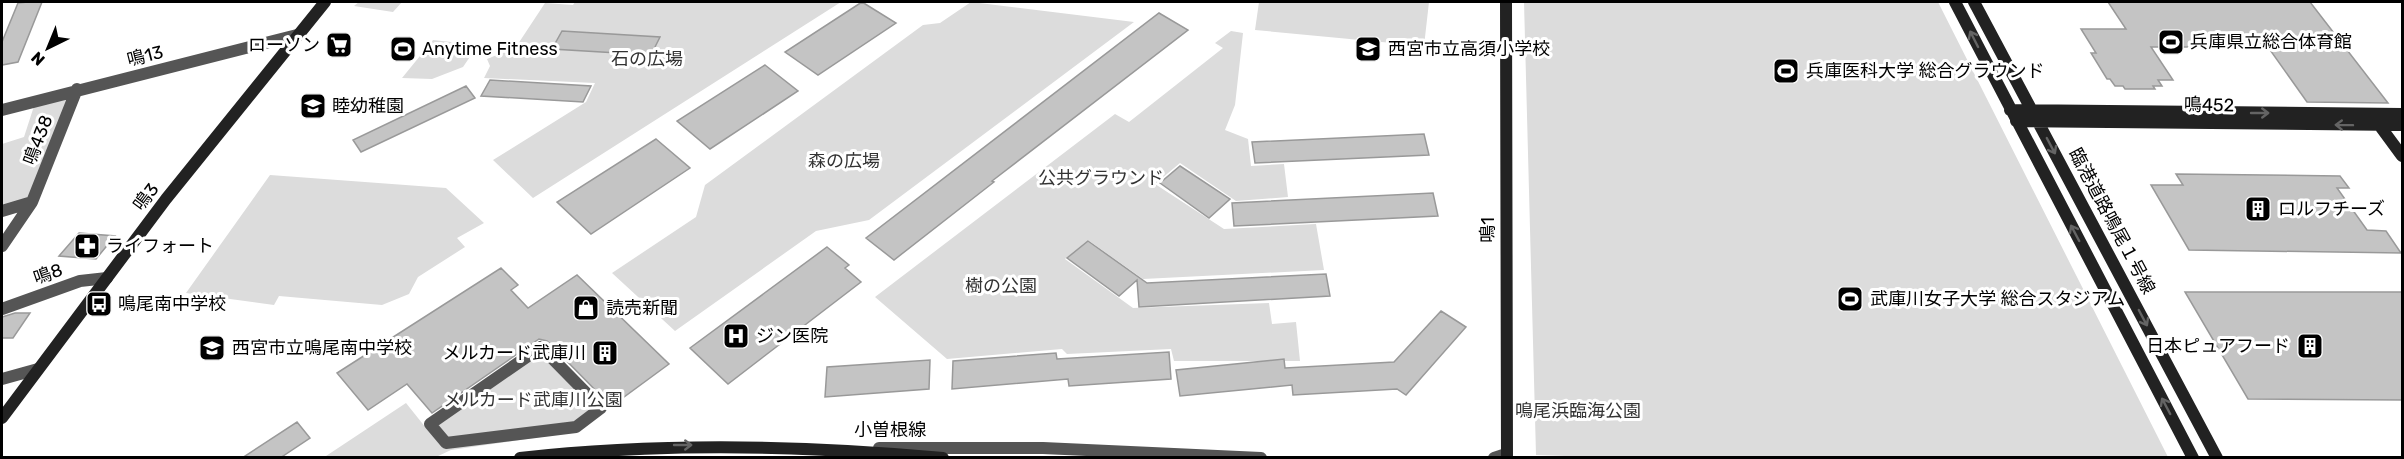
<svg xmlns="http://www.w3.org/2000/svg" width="2404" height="459" font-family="Rubik,'Noto Sans JP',sans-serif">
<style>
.green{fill:#dcdcdc}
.building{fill:#c4c4c4;stroke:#999;stroke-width:1.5}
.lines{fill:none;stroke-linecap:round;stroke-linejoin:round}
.street{stroke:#555;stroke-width:12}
.secondary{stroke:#222;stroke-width:12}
.oneway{stroke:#646464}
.labels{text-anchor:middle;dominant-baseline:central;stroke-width:6;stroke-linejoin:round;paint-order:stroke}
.poi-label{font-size:18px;fill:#000;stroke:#fff;text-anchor:start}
.street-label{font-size:18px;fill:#000;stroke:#fff}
.park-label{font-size:18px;fill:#333;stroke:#fff}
</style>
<rect width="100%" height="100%" fill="#fff"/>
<path class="green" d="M359,2H402L393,12L354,6Z
M575,2H841L533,198L493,160L586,102L595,83L484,78L490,66L487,59L516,47L545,3L573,5Z
M971,2L1134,22L869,220L816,231L675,331L612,273L696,217L705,185L923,25L940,23Z
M1259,2H1429L1424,46L1255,30Z
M1524,2H1938L2168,457L1623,458L1536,455Z
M1231,31L1243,33L1235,105L1225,130L1248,139L1251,166L1284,164L1288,197L1236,201L1180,163L1155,184L1224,229L1316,224L1324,270L1143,279L1088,240L1065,259L1133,308L1269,303L1272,324L1296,322L1300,361H1174L1171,349L1067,354L1062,349L947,359L875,297L1115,114L1129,122L1223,48L1215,43Z
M433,40L478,45L463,67L432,79L402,78Z
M71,93L29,201L2,209V144L24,137L35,103Z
M270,175L446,188L484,223L457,238L465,247L418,277L409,294L382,305L279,296L274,305L186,293Z
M541,348L601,413L576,432L451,450L436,457L326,456L406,403L426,428Z"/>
<path class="building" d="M28,2H42L18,62L2,65V42L18,3Z
M862,2L896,23L818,75L785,52Z
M2108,2H2310L2388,103L2307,102L2268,47H2151L2173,80H2158L2162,86H2153L2155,89H2125L2123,86H2115L2110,79H2107L2091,53H2096L2081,29H2126Z
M1159,13L1188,30L992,181L994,182L894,260L866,238Z
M562,31L660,37L651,55L552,49Z
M765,65L798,91L710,149L677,121Z
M490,80L591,86L583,102L481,96Z
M466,86L475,98L361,152L353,140Z
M1424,134L1429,155L1255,163L1252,142Z
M656,139L690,168L591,234L557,202Z
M1180,166L1230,199L1209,218L1160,183Z
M2176,174L2340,176L2349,188H2337L2367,230L2386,231L2401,253L2189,250L2151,185H2183Z
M1433,193L1438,216L1234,226L1232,203Z
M79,233L115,236L96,259L59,256Z
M1088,241L1147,283L1326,274L1330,296L1139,307L1137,280L1119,296L1067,258Z
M827,247L849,265L845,268L861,282L728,384L690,348Z
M501,268L518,285L511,290L528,308L577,275L669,364L609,408L607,402L547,341L539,339L432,413L407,384L368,410L337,373Z
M2185,292H2403V400L2248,399Z
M1441,311L1466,327L1406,395L1397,389L1293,395L1292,385L1180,396L1176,370L1284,359L1285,368L1394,362Z
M15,313H30L13,338H2V317Z
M1169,352L1171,379L1069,386L1068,379L952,389L953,361L1056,353L1057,359Z
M930,360L929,389L825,397L827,367Z
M297,422L310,438L280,458H242Z"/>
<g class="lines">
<path class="street" d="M2,110L297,35
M32,202L77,89
M2,211L32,202L2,246
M2,309L80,281L107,278
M541,347L601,408L576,427L446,443L430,424Z
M2,379L38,369
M879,448H1043L1261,458
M1494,458L1506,454"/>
<path class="secondary" d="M1506,2L1507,458
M1955,2L2193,458
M1974,2L2217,458
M2010,110L2402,114
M2016,121L2402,125
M2377,122L2402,156
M2,418L166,199L325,2
M520,458C662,442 801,445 943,458"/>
</g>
<defs><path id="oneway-shaft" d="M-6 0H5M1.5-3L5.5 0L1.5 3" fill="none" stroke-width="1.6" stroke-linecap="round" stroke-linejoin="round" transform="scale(1.5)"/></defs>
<g class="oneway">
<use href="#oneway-shaft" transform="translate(1974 39) rotate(-117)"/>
<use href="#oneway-shaft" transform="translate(2260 113)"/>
<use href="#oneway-shaft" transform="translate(2344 125) rotate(-179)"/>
<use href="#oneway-shaft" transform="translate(2051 146) rotate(62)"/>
<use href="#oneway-shaft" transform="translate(2075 233) rotate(-118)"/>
<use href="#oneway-shaft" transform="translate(2143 318) rotate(62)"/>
<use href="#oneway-shaft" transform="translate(2166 406) rotate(-118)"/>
<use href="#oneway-shaft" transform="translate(683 445)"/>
</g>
<defs>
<g id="stadium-square" transform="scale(1.35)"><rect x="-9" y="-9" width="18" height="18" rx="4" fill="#000" stroke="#fff"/><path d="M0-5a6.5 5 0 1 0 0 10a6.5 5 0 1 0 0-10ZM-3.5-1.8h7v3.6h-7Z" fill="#fff"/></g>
<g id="supermarket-square" transform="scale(1.35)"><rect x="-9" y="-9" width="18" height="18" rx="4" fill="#000" stroke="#fff"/><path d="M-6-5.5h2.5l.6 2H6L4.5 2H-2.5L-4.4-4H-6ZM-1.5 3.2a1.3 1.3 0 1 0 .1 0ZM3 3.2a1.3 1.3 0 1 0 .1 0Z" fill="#fff"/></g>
<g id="school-square" transform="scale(1.35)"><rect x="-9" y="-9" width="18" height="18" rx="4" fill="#000" stroke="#fff"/><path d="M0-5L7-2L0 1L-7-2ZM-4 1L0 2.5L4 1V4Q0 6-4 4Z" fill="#fff"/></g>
<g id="building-square" transform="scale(1.35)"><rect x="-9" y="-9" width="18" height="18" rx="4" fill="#000" stroke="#fff"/><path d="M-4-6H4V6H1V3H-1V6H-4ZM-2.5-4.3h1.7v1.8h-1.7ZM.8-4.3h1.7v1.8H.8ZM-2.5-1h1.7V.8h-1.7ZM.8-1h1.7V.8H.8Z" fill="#fff"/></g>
<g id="pharmacy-square" transform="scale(1.35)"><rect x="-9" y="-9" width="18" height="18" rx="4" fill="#000" stroke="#fff"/><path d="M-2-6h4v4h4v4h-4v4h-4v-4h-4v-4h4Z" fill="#fff"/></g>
<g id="bus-square" transform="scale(1.35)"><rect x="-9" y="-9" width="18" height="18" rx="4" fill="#000" stroke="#fff"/><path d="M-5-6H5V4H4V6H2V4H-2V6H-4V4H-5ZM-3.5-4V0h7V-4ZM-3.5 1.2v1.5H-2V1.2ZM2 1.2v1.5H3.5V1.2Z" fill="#fff"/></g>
<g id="shop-square" transform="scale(1.35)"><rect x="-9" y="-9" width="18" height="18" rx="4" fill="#000" stroke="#fff"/><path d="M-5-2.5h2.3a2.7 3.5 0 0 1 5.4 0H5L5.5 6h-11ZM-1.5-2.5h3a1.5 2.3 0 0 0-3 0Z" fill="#fff"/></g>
<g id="hospital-square" transform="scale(1.35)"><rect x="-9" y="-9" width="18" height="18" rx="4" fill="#000" stroke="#fff"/><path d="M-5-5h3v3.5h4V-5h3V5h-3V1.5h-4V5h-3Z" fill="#fff"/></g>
</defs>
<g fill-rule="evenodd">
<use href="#stadium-square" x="2171" y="42"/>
<use href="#supermarket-square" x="339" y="45"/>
<use href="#stadium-square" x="403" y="49"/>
<use href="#school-square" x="1368" y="49"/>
<use href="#stadium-square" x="1786" y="71"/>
<use href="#school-square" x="313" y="106"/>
<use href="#building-square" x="2258" y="209"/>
<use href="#pharmacy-square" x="87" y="246"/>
<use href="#stadium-square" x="1850" y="299"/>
<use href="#bus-square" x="99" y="304"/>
<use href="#shop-square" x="586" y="308"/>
<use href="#hospital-square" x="736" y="336"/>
<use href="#building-square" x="2310" y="346"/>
<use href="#school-square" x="212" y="348"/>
<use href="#building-square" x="605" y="353"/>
</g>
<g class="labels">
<g class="poi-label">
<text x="2190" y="42">兵庫県立総合体育館</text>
<text x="320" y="45" text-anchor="end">ローソン</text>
<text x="422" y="49">Anytime Fitness</text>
<text x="1388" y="49">西宮市立高須小学校</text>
<text x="1806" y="71">兵庫医科大学 総合グラウンド</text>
<text x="332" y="106">睦幼稚園</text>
<text x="2278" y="209">ロルフチーズ</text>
<text x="106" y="246">ライフォート</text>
<text x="1870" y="299">武庫川女子大学 総合スタジアム</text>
<text x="118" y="304">鳴尾南中学校</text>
<text x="606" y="308">読売新聞</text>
<text x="756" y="336">ジン医院</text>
<text x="2290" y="346" text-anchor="end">日本ピュアフード</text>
<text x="232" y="348">西宮市立鳴尾南中学校</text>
<text x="586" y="353" text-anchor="end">メルカード武庫川</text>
</g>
<g class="street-label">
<text transform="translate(145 56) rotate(-14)">鳴13</text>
<text transform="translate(2209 105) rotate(1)">鳴452</text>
<text transform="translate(38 140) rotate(-69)">鳴438</text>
<text transform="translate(146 197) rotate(-53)">鳴3</text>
<text transform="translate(2112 221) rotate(62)">臨港道路鳴尾１号線</text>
<text transform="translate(1488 230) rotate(-90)">鳴1</text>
<text transform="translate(48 274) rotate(-19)">鳴8</text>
<text x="890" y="430">小曽根線</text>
</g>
<g class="park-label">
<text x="647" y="59">石の広場</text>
<text x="844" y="161">森の広場</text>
<text x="1101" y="178">公共グラウンド</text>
<text x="1001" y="286">樹の公園</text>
<text x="533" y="400">メルカード武庫川公園</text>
<text x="1578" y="411">鳴尾浜臨海公園</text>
</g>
</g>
<rect width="2404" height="459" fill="none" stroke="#000000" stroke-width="6"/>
<g transform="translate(48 48) rotate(223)" stroke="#ffffff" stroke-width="4.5" paint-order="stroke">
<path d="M0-4.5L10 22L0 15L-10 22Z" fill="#000000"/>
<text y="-9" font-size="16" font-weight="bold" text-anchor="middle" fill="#000000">N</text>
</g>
</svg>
